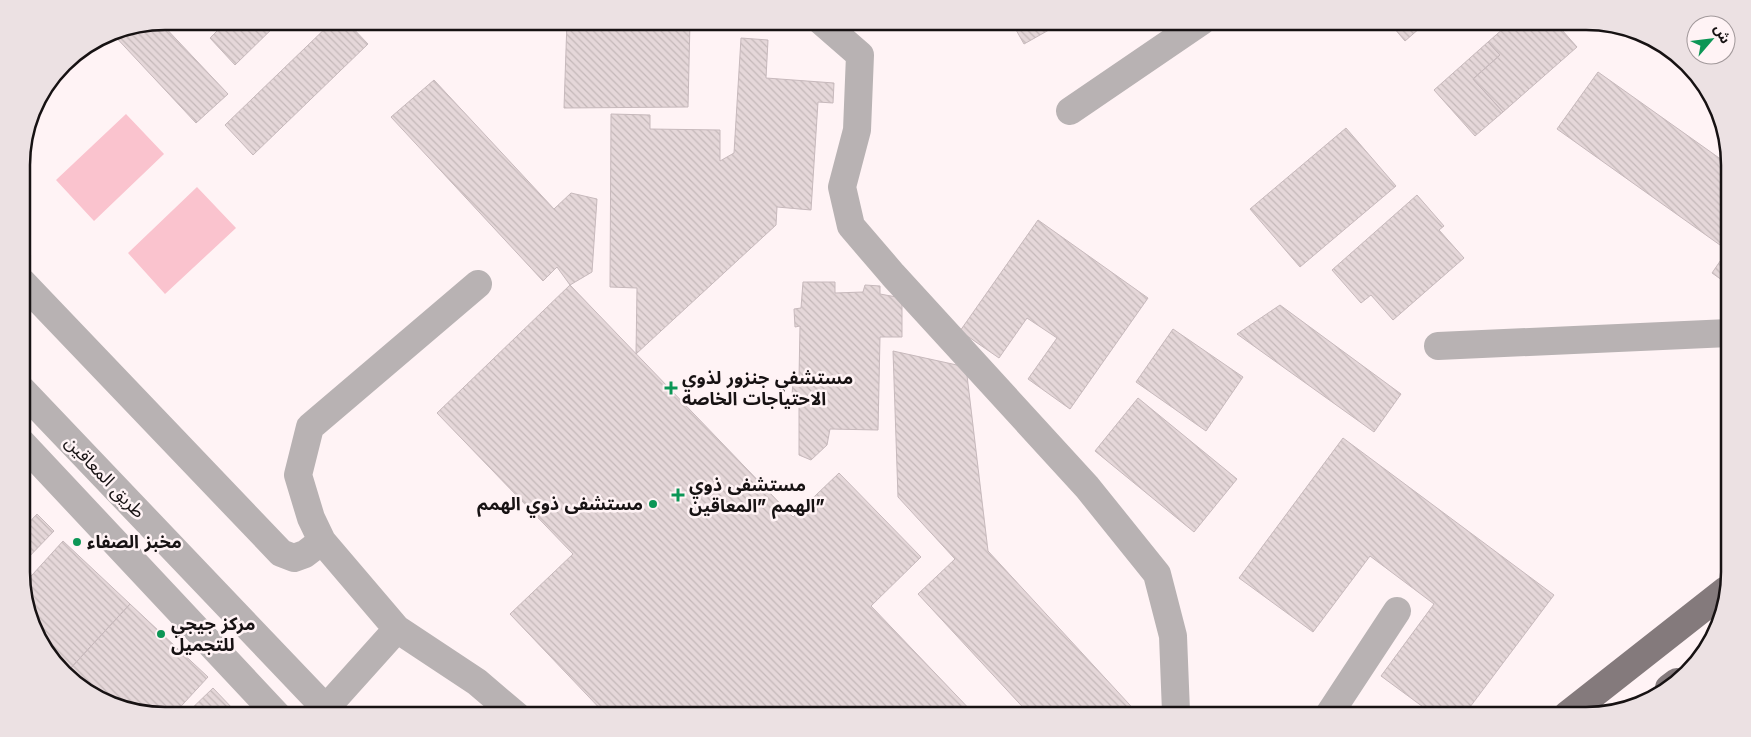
<svg xmlns="http://www.w3.org/2000/svg" width="1751" height="737" font-family="Jost,'Noto Sans Arabic',sans-serif">
<style>
.pitch{fill:#fac3ce}
.building{fill:url(#building-back-hatch);stroke:#c7b9bc}
.lines{fill:none;stroke-linecap:round;stroke-linejoin:round}
.minor{stroke:#b8b2b3;stroke-width:28}
.major{stroke:#847a7c;stroke-width:28}
.poi-dot{fill:#0c9656;stroke:#fff3f5;stroke-width:2}
.labels{text-anchor:middle;dominant-baseline:central;stroke-width:5;stroke-linejoin:round;paint-order:stroke}
.poi-label{font-size:18px;font-weight:bold;fill:#171213;stroke:#fff3f5;text-anchor:start}
.street-label{font-size:18px;fill:#171213;stroke:#fff3f5}
.rim{fill:none;stroke:#171213;stroke-width:2.5}
</style>
<defs>
<pattern id="building-back-hatch" width="6" height="6" patternUnits="userSpaceOnUse" patternTransform="scale(1.25)"><rect width="6" height="6" fill="#e5d7d9"/><path d="M-1 5l2 2M0 0l6 6M5-1l2 2" fill="none" stroke="#c4b8b9"/></pattern>
</defs>
<rect width="100%" height="100%" fill="#fff3f5"/>
<path class="pitch" d="M126,114L164,154L94,221L56,180Z
M197,187L236,228L165,294L128,253Z"/>
<path class="building" d="M227,21H280L235,65L210,38Z
M333,21H346L368,44L253,155L225,125Z
M376,21H390L383,28Z
M567,21H690L688,107L564,108Z
M1011,21H1063V22L1024,44Z
M1388,21H1428L1405,41Z
M1512,21H1554L1577,47L1503,112L1473,79L1500,55L1488,42Z
M160,22L228,94L196,123L111,32Z
M741,38L768,40L766,78L834,83L833,103L818,102L811,210L777,207L776,225L636,354L637,288L610,287L611,114L650,115V129L720,130V161L734,153Z
M1488,42L1500,55L1473,79L1503,112L1475,136L1434,90Z
M66,62L71,68L36,102V101Z
M1598,72L1729,165V248L1727,250L1557,129Z
M434,80L554,209L571,193L597,199L592,272L570,285L557,267L543,281L391,117Z
M1346,128L1396,186L1300,267L1250,209Z
M1417,195L1444,226L1439,230L1464,258L1393,320L1371,295L1361,303L1332,270Z
M1038,220L1148,298L1070,409L1028,379L1057,338L1027,318L999,358L960,331Z
M1729,248V285L1712,273Z
M803,282H835V293L863,292L865,285L880,286V294L902,298V337H880L878,430L830,429L827,445L811,460L799,455V398L792,397L793,379L799,378L800,326L795,327L794,309L801,308Z
M570,285L793,517L839,473L921,557L871,606L976,716H607L510,614L573,554L437,413Z
M1280,305L1401,394L1374,432L1237,334Z
M1173,329L1243,377L1206,431L1136,382Z
M893,351L966,367L988,551L1140,716H1031L918,594L955,559L898,497Z
M1138,398L1237,479L1194,532L1095,451Z
M1343,438L1554,595L1464,715H1434L1381,676L1434,604L1370,556L1313,632L1239,578Z
M22,485L29,491L22,498Z
M37,514L54,531L22,564V530Z
M63,541L130,604L67,672L51,660L23,591V585Z
M130,604L208,677L172,716L111,705L89,688L69,670Z
M213,688L234,710L228,716H184Z"/>
<g class="lines">
<path class="minor" d="M821,21L860,55L857,130L842,187L851,226L893,275L1087,487L1157,574L1173,636L1176,712L1174,716
M1070,111L1202,21
M22,282L281,553L294,558L305,554L322,541
M1438,346L1729,333
M22,390L333,716
M22,443L278,716
M397,629L477,682L517,716
M326,708L397,629L322,541L311,518L298,475L310,427L478,284
M1328,716L1397,611"/>
<path class="major" d="M1669,688L1677,682
M1567,715L1726,590"/>
</g>
<g class="poi-dot">
<path d="M668.5 380.5h5v5h5v5h-5v5h-5v-5h-5v-5h5z"/>
<path d="M675.5 487.5h5v5h5v5h-5v5h-5v-5h-5v-5h5z"/>
<circle cx="653" cy="504" r="5"/>
<circle cx="77" cy="542" r="5"/>
<circle cx="161" cy="634" r="5"/>
</g>
<g class="labels">
<g class="poi-label">
<text x="682" y="378">مستشفي جنزور لذوي<tspan x="682" dy="21">الاحتياجات الخاصة</tspan></text>
<text x="689" y="485">مستشفى ذوي<tspan x="689" dy="21">الهمم "المعاقين"</tspan></text>
<text x="643" y="504" text-anchor="end">مستشفى ذوي الهمم</text>
<text x="87" y="542">مخبز الصفاء</text>
<text x="171" y="624">مركز جيجي<tspan x="171" dy="21">للتجميل</tspan></text>
</g>
<g class="street-label">
<text transform="translate(105 477) rotate(46)">طريق المعاقين</text>
</g>
</g>
<path d="M0 0H1751V737H0ZM165 30H1586A135 135 0 0 1 1721 165V572A135 135 0 0 1 1586 707H165A135 135 0 0 1 30 572V165A135 135 0 0 1 165 30Z" fill="#ece1e3" fill-rule="evenodd"/>
<path class="rim" d="M165 30H1586A135 135 0 0 1 1721 165V572A135 135 0 0 1 1586 707H165A135 135 0 0 1 30 572V165A135 135 0 0 1 165 30Z"/>
<g transform="translate(1711 40) rotate(62)"><circle r="24" fill="#fff3f5" stroke="#a2999b"/>
<path d="M0-4L9 19L0 12L-9 19Z" fill="#0c9656"/>
<text y="-8" font-size="14" font-weight="bold" text-anchor="middle" fill="#171213">ش</text>
</g>
</svg>
